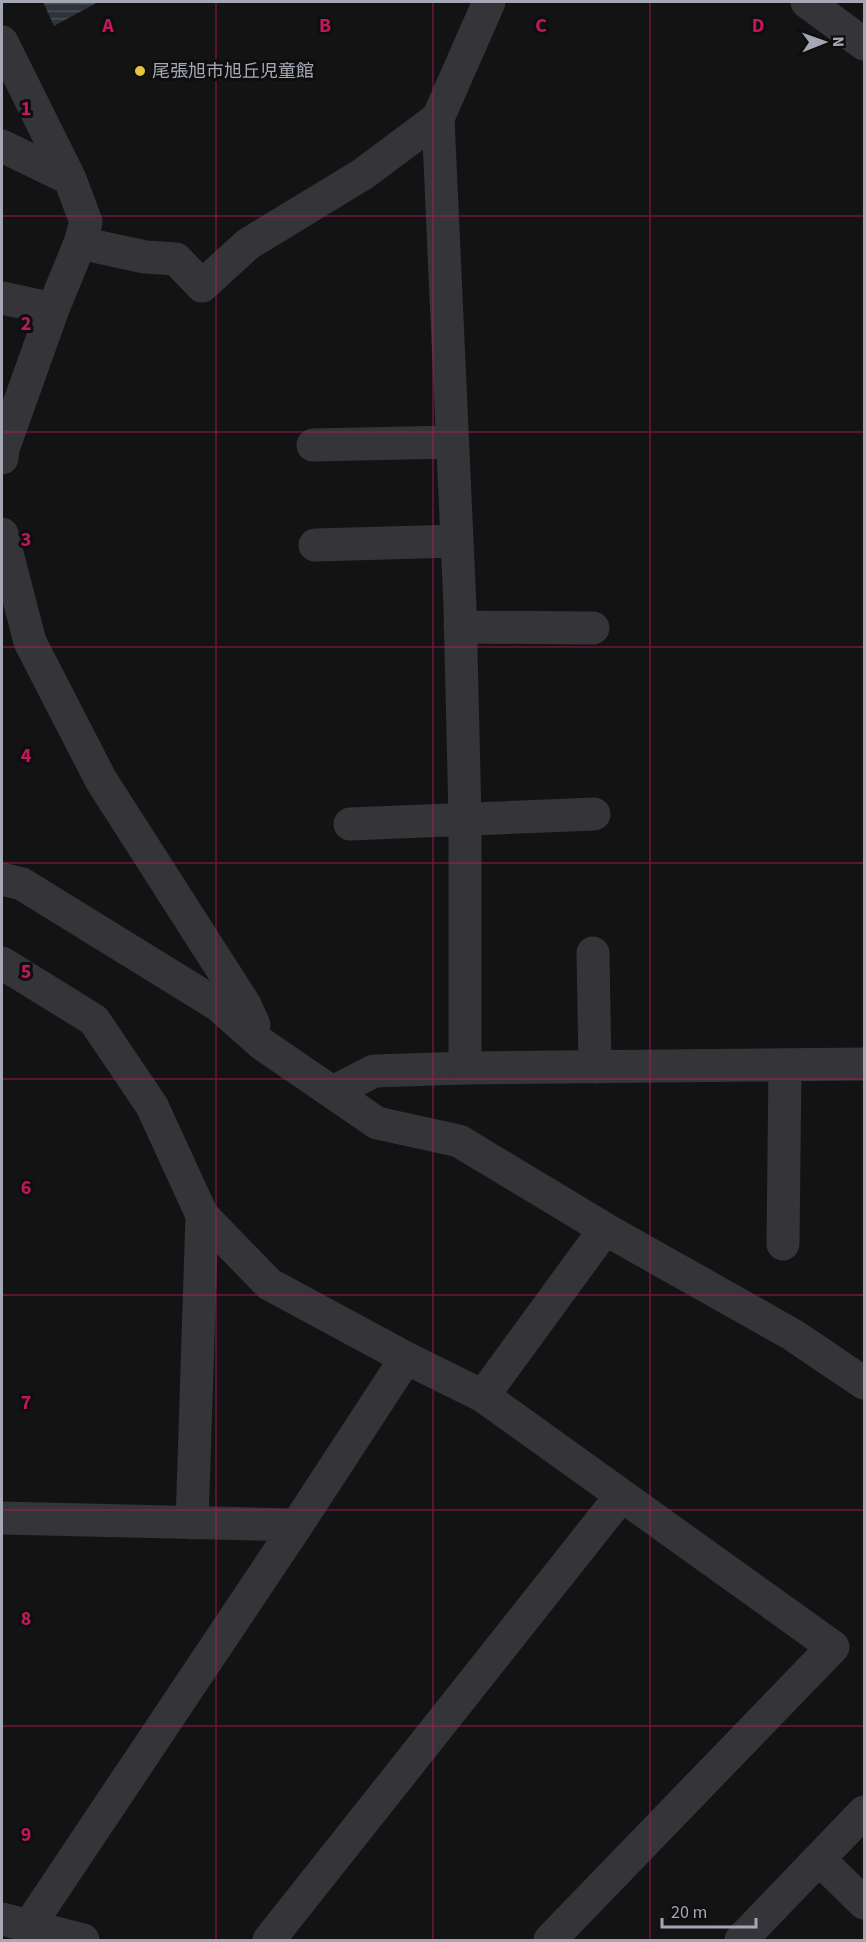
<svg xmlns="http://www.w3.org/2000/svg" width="866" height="1942" font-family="'Source Sans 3','Noto Sans JP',sans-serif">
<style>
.water{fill:url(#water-rules)}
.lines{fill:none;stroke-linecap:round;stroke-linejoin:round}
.minor{stroke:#343439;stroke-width:33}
.tertiary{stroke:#343439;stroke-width:33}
.grid{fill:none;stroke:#c2185b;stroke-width:1.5;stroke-opacity:0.55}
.poi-dot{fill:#e7c539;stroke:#0e0e0f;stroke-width:2}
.labels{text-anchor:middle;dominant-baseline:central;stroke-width:6;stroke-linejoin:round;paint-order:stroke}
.poi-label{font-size:18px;fill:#a5a8b4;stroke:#0e0e0f;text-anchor:start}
.grid-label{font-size:20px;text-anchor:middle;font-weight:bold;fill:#c2185b;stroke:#0e0e0f;stroke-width:6;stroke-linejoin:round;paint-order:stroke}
</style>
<defs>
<pattern id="water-rules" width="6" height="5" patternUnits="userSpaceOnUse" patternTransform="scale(1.5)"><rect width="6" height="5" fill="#2d343c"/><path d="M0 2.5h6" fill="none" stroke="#484f56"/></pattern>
</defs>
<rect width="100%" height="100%" fill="#131314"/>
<path class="water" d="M43,2H98L54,26Z"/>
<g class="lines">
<path class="minor" d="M807,2L864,44
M2,42L70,179L86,222L80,243L53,309L3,449L2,458
M2,146L70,179
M80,243L145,257L176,259L202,286L248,244L363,174L438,118
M2,298L53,309
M313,445L452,442
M2,534L30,642L101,780L245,1005L254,1025
M315,545L457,541
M460,627L593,628
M350,824L594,814
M2,879L22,884L218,1005L262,1044L377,1123L459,1141L605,1229L793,1335L864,1383
M593,953L595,1067
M2,963L94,1020L152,1106L202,1215L269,1284L406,1358L483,1396L833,1647L550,1940
M333,1092L374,1071L465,1068V819L460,607L438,118L489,2
M783,1244L785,1065
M483,1396L605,1229
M2,1518L297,1525
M192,1523L202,1215
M819,1859L864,1903
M2,1919L83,1940
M29,1926L297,1525L406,1358
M269,1940L621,1496
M741,1940L864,1812"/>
<path class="tertiary" d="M465,1068L864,1064"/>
</g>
<path class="grid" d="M216,2V1940M433,2V1940M650,2V1940M2,216H864M2,432H864M2,647H864M2,863H864M2,1079H864M2,1295H864M2,1510H864M2,1726H864"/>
<circle class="poi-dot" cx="140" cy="71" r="6"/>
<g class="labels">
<g class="poi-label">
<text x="152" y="71">尾張旭市旭丘児童館</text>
</g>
</g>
<g class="grid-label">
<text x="108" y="32">A</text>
<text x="325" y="32">B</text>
<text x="541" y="32">C</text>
<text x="758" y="32">D</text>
<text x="26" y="115">1</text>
<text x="26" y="330">2</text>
<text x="26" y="546">3</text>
<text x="26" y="762">4</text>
<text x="26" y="978">5</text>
<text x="26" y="1194">6</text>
<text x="26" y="1409">7</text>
<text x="26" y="1625">8</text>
<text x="26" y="1841">9</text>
</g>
<rect width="866" height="1942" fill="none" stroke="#a5a8b4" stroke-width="6"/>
<g transform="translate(824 42) rotate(89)" stroke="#0e0e0f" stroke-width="4.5" paint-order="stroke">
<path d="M0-4.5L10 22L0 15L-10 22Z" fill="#a5a8b4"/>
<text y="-9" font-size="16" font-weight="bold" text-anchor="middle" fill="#a5a8b4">N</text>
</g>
<path d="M662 1918v9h94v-9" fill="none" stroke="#a5a8b4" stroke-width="3"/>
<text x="671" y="1918" font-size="18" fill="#a5a8b4" stroke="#0e0e0f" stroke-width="4.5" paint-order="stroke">20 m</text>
</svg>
